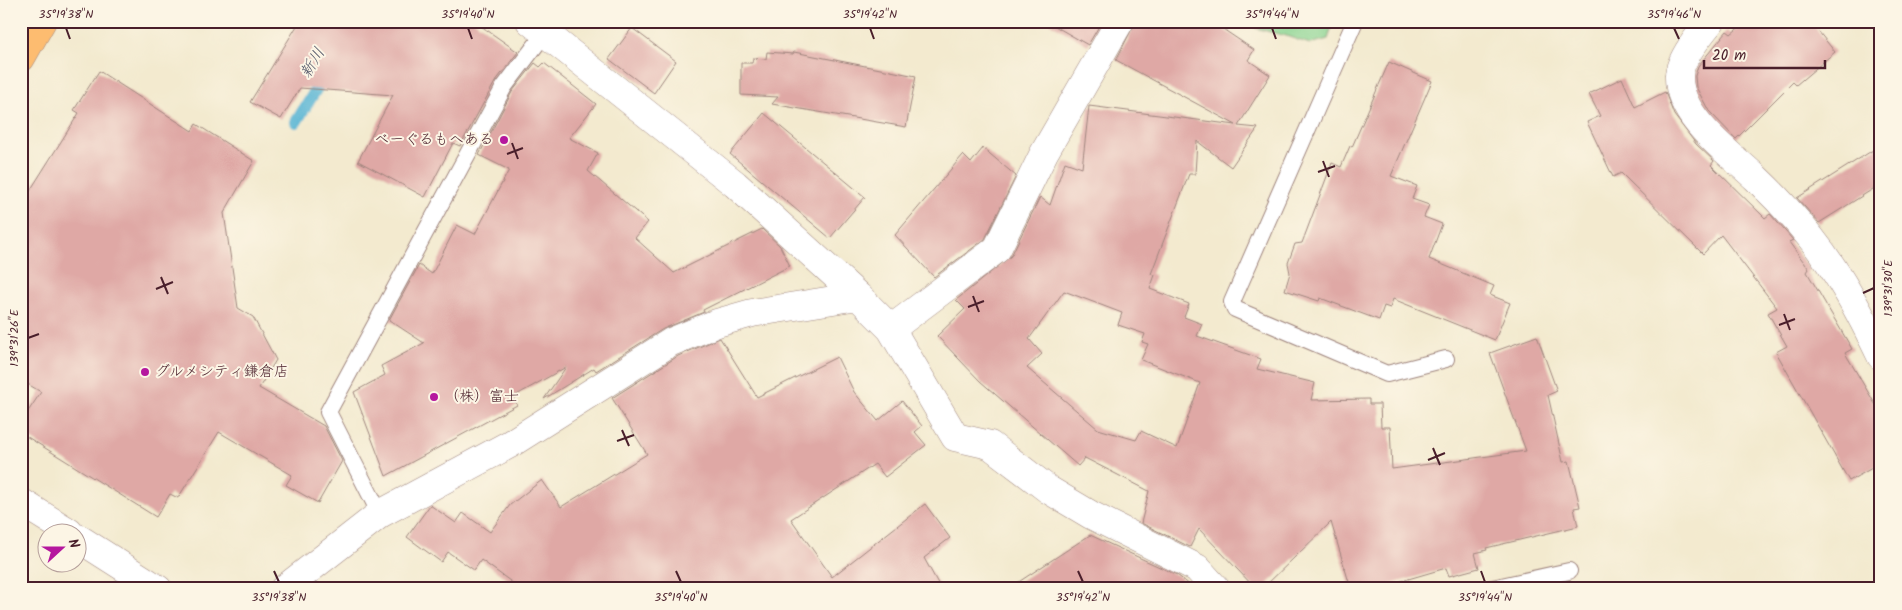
<svg xmlns="http://www.w3.org/2000/svg" width="1902" height="610" font-family="Kalam,'Klee One',sans-serif">
<style>
.green{fill:#89d491;stroke:#6a7a5e}
.lines{fill:none;stroke-linecap:round;stroke-linejoin:round}
.stream{stroke:#55b4d4;stroke-width:12}
.building{fill:#dfa8a5;fill-rule:evenodd}
.service-casing{stroke:#9e847d;stroke-width:18}
.minor-casing{stroke:#9e847d;stroke-width:29}
.tertiary-casing{stroke:#9e847d;stroke-width:29}
.primary-casing{stroke:#9e847d;stroke-width:29}
.service{stroke:#fff;stroke-width:16}
.minor{stroke:#fff;stroke-width:28}
.tertiary{stroke:#fff;stroke-width:28}
.primary{stroke:#fdbc70;stroke-width:28}
.ticks{fill:none;stroke:#4a1f2b;stroke-width:2}
.poi-dot{fill:#b5179e;stroke:#fcf5e5;stroke-width:2}
.labels{text-anchor:middle;dominant-baseline:central;stroke-width:4;stroke-linejoin:round;paint-order:stroke}
.poi-label{font-size:15px;fill:#4a1f2b;stroke:#fcf5e5;text-anchor:start}
.water-label{font-size:16px;font-style:italic;fill:#4e5366;stroke:#fcf5e5}
.neatline{fill:none;stroke:#4a1f2b;stroke-width:2}
.ticks-label{font-size:12px;text-anchor:middle;fill:#4a1f2b}
</style>
<rect width="100%" height="100%" fill="#fcf5e5"/>
<filter id="ink" filterUnits="userSpaceOnUse"><feTurbulence type="fractalNoise" baseFrequency=".02" numOctaves="2"/><feDisplacementMap in="SourceGraphic" scale="10" xChannelSelector="R" yChannelSelector="G"/><feConvolveMatrix kernelMatrix="1 2 1 2 8 2 1 2 1" color-interpolation-filters="sRGB"/></filter>
<filter id="wash" filterUnits="userSpaceOnUse"><feTurbulence type="fractalNoise" baseFrequency=".0096" numOctaves="4" result="noise"/><feDisplacementMap in="SourceGraphic" scale="20" xChannelSelector="R" yChannelSelector="G"/><feGaussianBlur stdDeviation="1.12" result="paint"/><feColorMatrix in="noise" values="0 0 0 0 0 0 0 0 0 0 0 0 0 0 0 0 0 1.4 0 .05"/><feComposite in="paint" operator="in"/></filter>
<g filter="url(#wash)">
<rect width="100%" height="100%" fill="#f3eacf"/>
<path class="green" d="M1250,21H1334L1328,39L1310,44L1286,36L1255,28Z"/>
<g class="lines">
<path class="stream" d="M296,122L325,75"/>
</g>
<g id="blocks">
<path class="building" d="M300,21H474L518,52L495,82L460,146L453,143L425,197L358,161L393,95L300,88L281,119L250,102Z
M1046,21H1102L1088,45Z
M1136,21H1211L1254,50L1248,60L1270,75L1238,126L1258,128L1231,167L1197,141L1195,174H1189L1151,274L1155,275L1150,289L1189,304L1184,317L1202,324L1197,336L1261,359L1257,369L1315,383L1311,400L1369,399V404H1380L1381,427H1390L1392,469L1526,451L1490,353L1537,336L1557,391L1548,395L1563,462L1569,461L1580,507L1574,508L1578,526L1486,548L1487,550L1475,553L1479,568L1449,576L1446,568L1374,589H1351L1331,522L1262,589H1256L1199,529L1190,547L1141,523L1149,491L1085,458L1078,466L980,381L937,336L965,309L956,300L1011,256L1040,197L1050,205L1065,162L1082,168L1089,106L1236,125L1116,60ZM1064,291L1122,313L1118,325L1145,334L1142,342L1148,344L1141,360L1200,383L1177,448L1141,431L1136,440L1098,429L1027,368L1042,354L1029,339Z
M1747,21H1810L1835,52L1796,85L1793,82L1736,139L1709,111L1696,87L1695,76L1698,66L1727,31L1731,34Z
M632,28L676,61L654,93L609,59Z
M767,52L793,54L794,52L916,76L906,127L772,104L778,97L741,95V63H752L753,58L766,59Z
M1389,62L1432,81L1391,176L1417,186L1412,199L1429,205L1424,217L1442,224L1429,259L1494,286L1490,295L1510,303L1495,340L1393,299L1390,308L1384,306L1379,320L1320,298L1319,301L1285,290L1290,273L1288,263L1295,244L1302,243L1332,163L1341,167L1350,146L1352,147Z
M535,63L540,67L544,63L596,104L569,138L598,153L588,171L648,222L635,238L674,273L762,229L780,246L790,266L703,310L704,312L663,329L596,371L594,368L544,399L566,367L513,397L517,405L386,476L354,392L385,375L381,366L424,343L389,320L419,265L432,274L457,225L475,234L509,170L479,155L512,92Z
M99,71L192,131L196,124L254,161L224,213L238,308L253,317L276,360L259,388L324,426L342,461L318,503L286,485L292,475L219,432L178,498L170,494L156,517L21,433V422L41,392L21,380V205L79,113L74,110Z
M1622,78L1635,107L1665,92L1674,115L1696,144L1714,161L1711,165L1765,218L1770,214L1793,240L1789,242L1809,269L1807,272L1852,349L1845,353L1881,414V463L1849,481L1776,352L1787,346L1768,313L1777,308L1721,235L1703,254L1621,173L1613,177L1587,122L1600,116L1589,94Z
M764,113L865,197L830,238L730,154Z
M1881,145V184L1819,223L1797,198Z
M983,148L1016,176L985,239L934,277L895,235L963,155L971,163Z
M720,338L757,397L837,357L854,392L878,421L902,401L922,426L915,432L926,445L885,477L875,464L791,519L832,577L925,504L950,538L924,558L941,589H521L481,560L474,570L448,552L441,562L407,537L430,505L456,523L463,513L490,532L510,505L542,480L561,507L647,454L612,398L678,356Z
M1090,535L1177,575L1195,589H1008Z"/>
</g>
</g>
<g filter="url(#ink)">
<use href="#blocks" fill-opacity="0" stroke="#9e847d" stroke-width="1"/>
<g class="lines">
<g class="service-casing">
<path id="service" d="M1355,21L1232,302L1235,309L1387,374L1446,359
M380,514L328,412L504,87L545,33
M1488,589L1569,571"/>
</g>
<g class="minor-casing">
<path id="minor" d="M530,21L735,184L858,296L891,329L955,437L990,445L1049,490L1091,515L1197,568L1216,589
M1711,21C1701,33 1679,60 1679,76C1678,118 1730,153 1757,179C1776,197 1795,218 1811,238C1840,274 1861,315 1881,356
M891,329L997,249L1044,153L1120,21
M284,589L380,514L510,444L671,342L717,323L752,313L858,296"/>
</g>
<g class="tertiary-casing">
<path id="tertiary" d="M21,502L69,532
M78,538L158,589"/>
</g>
<g class="primary-casing">
<path id="primary" d="M21,58L42,21"/>
</g>
<use href="#service" class="service"/>
<use href="#minor" class="minor"/>
<use href="#tertiary" class="tertiary"/>
<use href="#primary" class="primary"/>
</g>
</g>
<path class="ticks" d="M66,28L70,39M468,28L472,39M870,28L874,39M1272,28L1276,39M1674,28L1679,39M512,143L518,159M507,154L523,148M1323,161L1329,177M1318,172L1335,166M161,277L168,294M156,289L173,282M1863,293L1874,288M973,296L979,312M968,307L984,301M1784,314L1790,330M1779,325L1795,319M28,338L39,334M622,430L629,446M617,441L634,435M1433,448L1440,465M1428,460L1445,453M274,571L279,582M676,571L681,582M1078,571L1083,582M1481,571L1485,582"/>
<g class="poi-dot">
<circle cx="504" cy="140" r="5"/>
<circle cx="145" cy="372" r="5"/>
<circle cx="434" cy="397" r="5"/>
</g>
<g class="labels">
<g class="poi-label">
<text x="494" y="140" text-anchor="end">べーぐるもへある</text>
<text x="155" y="372">グルメシティ鎌倉店</text>
<text x="444" y="397">（株）富士</text>
</g>
<g class="water-label">
<text transform="translate(313 63) rotate(-59)">新川</text>
</g>
</g>
<rect width="1902" height="610" fill="none" stroke="#fcf5e5" stroke-width="55"/>
<g transform="translate(62 548) rotate(69)"><circle r="24" fill="#fcf5e5" stroke="#b59f9b"/>
<path d="M0-4L9 19L0 12L-9 19Z" fill="#b5179e"/>
<text y="-8" font-size="14" font-weight="bold" text-anchor="middle" fill="#4a1f2b">N</text>
</g>
<path d="M1704 60v8h121v-8" fill="none" stroke="#4a1f2b" stroke-width="2.5"/>
<text x="1712" y="60" font-size="15" fill="#4a1f2b" stroke="#fcf5e5" stroke-width="4" paint-order="stroke">20 m</text>
<rect x="28" y="28" width="1846" height="554" class="neatline"/>
<g class="ticks-label">
<text x="66" y="18">35°19'38"N</text>
<text x="468" y="18">35°19'40"N</text>
<text x="870" y="18">35°19'42"N</text>
<text x="1272" y="18">35°19'44"N</text>
<text x="1674" y="18">35°19'46"N</text>
<text transform="translate(1888 288) rotate(-90)" y="4">139°31'30"E</text>
<text transform="translate(14 338) rotate(-90)" y="4">139°31'26"E</text>
<text x="279" y="601">35°19'38"N</text>
<text x="681" y="601">35°19'40"N</text>
<text x="1083" y="601">35°19'42"N</text>
<text x="1485" y="601">35°19'44"N</text>
</g>
</svg>
